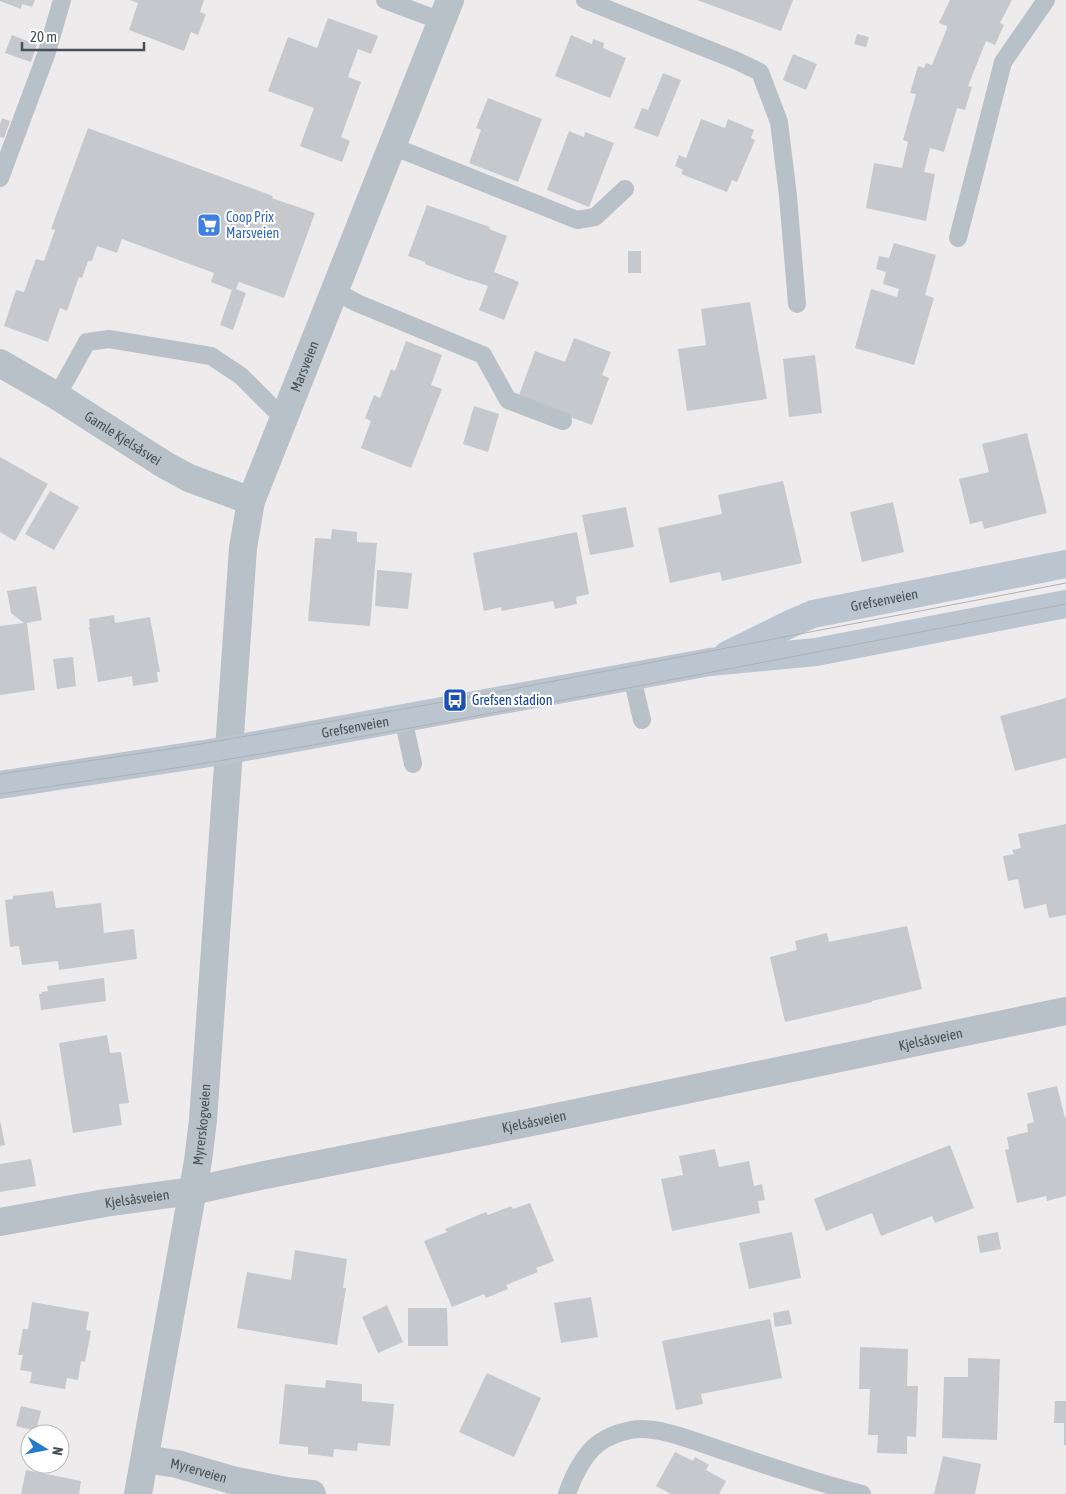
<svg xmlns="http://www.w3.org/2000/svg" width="1066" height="1494" font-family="'Asap Condensed',sans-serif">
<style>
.building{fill:#c5c9ce}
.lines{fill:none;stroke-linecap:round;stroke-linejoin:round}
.service{stroke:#b8c1c7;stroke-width:18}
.minor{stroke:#b8c1c7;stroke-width:28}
.tertiary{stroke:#b8c1c7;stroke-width:28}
.secondary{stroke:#bac5cf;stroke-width:28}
.tram{stroke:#aeb1b6;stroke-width:1}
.labels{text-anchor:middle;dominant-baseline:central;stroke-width:4.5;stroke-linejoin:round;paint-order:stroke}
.shop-label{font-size:14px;fill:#366cbe;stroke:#fff;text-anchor:start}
.street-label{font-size:14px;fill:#455057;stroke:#fff}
.transit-label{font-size:14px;fill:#164399;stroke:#fff;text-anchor:start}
</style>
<rect width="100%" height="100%" fill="#eeebec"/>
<path class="building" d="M0,0H35L32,7L22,4L21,9L0,1Z
M130,0H204L200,12L206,14L198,35L191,32L184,51L129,30L138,3Z
M697,0H793L781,31Z
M950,0H1012L1000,23L1004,25L995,45L986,41L968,86L972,87L965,110L957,108L944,152L930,148L924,172L935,174L926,221L866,208L874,163L902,168L908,142L903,140L916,94L910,93L918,66L924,68L926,63L932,65L947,28V26L939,23Z
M328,18L378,36L371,54L358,49L348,77L361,82L341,137L350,141L342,162L300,146L314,108L268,91L288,37L317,48Z
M857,34L869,37L866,47L854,44Z
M12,35L37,45L31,62L5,53Z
M571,35L592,44L593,39L604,43L603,48L626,58L610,98L555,76Z
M793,54L817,64L806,90L783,80Z
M663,73L681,80L658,137L634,128L642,108L648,110Z
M488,98L542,119L518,182L469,163L481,130L476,128Z
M2,118L10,121L4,138L0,137V125Z
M701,119L725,128L728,119L754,130L751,138L755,140L737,182L732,180L727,192L681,174L683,170L675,166L679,155L686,158Z
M88,128L273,196L272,198L315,213L284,298L239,282L236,289L246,293L233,330L220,325L232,290L211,282L214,273L122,239L117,253L97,246L92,261H88L82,278L79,277L67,311L60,308L48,342L4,326L16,290L24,292L36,259L44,261L55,230L51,229Z
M569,131L584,137L585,132L614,143L589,207L547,190Z
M427,205L490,227L489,229L507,236L494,272L519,282L504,320L479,310L488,286L470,280V281L425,264V262L408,256Z
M894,243L936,255L925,295L934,298L914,365L855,348L871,289L897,297L899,289L883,284L886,272L876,269L879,256L889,258Z
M628,251H641V273H628Z
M750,302L767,399L687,411L678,349L706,345L701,309Z
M574,338L611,352L602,375L609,378L592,425L518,398L535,351L565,362Z
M406,341L442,355L431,385L442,389L411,468L361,448L371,421L365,418L374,395L380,398L391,369L395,371Z
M815,355L822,413L789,417L783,359Z
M474,406L499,414L488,452L463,444Z
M1027,433L1047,513L984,529L982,521L970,524L959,479L989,472L982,444Z
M0,457L48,484L15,541L0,532Z
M783,481L802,563L722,581L720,572L670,583L658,528L722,514L718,495Z
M50,491L79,507L54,550L25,534Z
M893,502L904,552L862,562L850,512Z
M626,507L634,547L590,555L582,515Z
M332,529L357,532V542L377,543L370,626L308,621L315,538L331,539Z
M577,532L589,594L576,597L577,604L555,609L553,601L502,611L501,607L484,611L473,553Z
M377,570L412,573L408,609L375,606Z
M36,586L42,620L27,623L35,690L0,695V626L24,623L11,613L7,591Z
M114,615L115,623L150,617L160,672H157L158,682L133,686L132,676L98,682L89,627H90L89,619Z
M73,657L76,686L57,689L53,659Z
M1066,698V758L1015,771L1000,716Z
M1066,824V915L1049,918L1046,904L1024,909L1018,879L1008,881L1003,856L1014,854L1012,850L1021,848L1018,834Z
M53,891L56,908L101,903L104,933L134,929L137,959L59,970L58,961L22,965L19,946L10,947L5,900L13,899V896Z
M907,926L922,989L872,1001V1002L785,1022L770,957L797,950L795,941L827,933L829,942Z
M104,978L106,1001L41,1010L39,994H42L41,992L48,991L47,986Z
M107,1035L110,1053L121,1052L129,1103L119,1104L122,1125L73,1133L59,1043Z
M1057,1086L1065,1118H1066V1196L1047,1201L1046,1196L1017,1203L1005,1150L1009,1149L1007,1137L1028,1132L1027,1124L1034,1122L1027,1093Z
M0,1120L5,1145L0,1146Z
M950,1145L974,1208L935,1223L932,1216L881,1236L872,1213L826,1231L814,1199Z
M715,1149L719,1167L749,1161L754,1186L762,1184L765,1200L758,1201L760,1213L672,1231L661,1179L683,1175L679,1156Z
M31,1159L36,1186L0,1192V1164Z
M530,1203L554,1261L536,1268L538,1272L506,1285L508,1289L486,1298L484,1294L452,1307L424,1241L447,1232L445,1229L486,1212L488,1215L511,1206L513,1209Z
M792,1232L801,1278L749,1289L739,1243Z
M998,1232L1001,1249L980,1253L977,1236Z
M295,1250L347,1259L343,1288H346L337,1345L237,1328L247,1272L291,1280Z
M591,1297L598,1337L561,1343L554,1303Z
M32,1302L89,1312L86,1330L91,1331L85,1362L81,1361L78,1380L67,1378L65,1389L30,1383L32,1372L20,1370L23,1355H18L23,1329H28Z
M387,1305L403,1342L378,1353L362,1317Z
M408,1308H447L448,1346H408Z
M789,1310L792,1324L775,1327L773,1313Z
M770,1319L782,1378L701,1394L703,1404L676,1410L662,1341Z
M860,1347L908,1349L907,1386H918L916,1437L907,1436V1454L877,1453L878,1435H868L870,1389H859Z
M968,1358L1000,1359L997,1440L942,1438L944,1377H968Z
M487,1373L541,1398L514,1457L459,1432Z
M326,1380L362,1384V1401L394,1404L390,1446L358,1443L357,1451L334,1449L333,1457L308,1454V1447L279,1444L285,1384L325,1388Z
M1055,1401H1066V1445H1064V1423H1054Z
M21,1406L41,1411L36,1431L16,1426Z
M675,1452L693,1461L695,1457L709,1465L706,1470L726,1481L719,1494H671L656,1486Z
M943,1456L981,1464L975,1494H934Z
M26,1470L81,1481L79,1494H21Z"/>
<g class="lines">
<path class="service" d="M385,0L441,21
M585,0L735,60L760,72L779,122L788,196L797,304
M392,146L577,220L595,217L625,189
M0,178L47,52L62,0
M958,238L1003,62L1046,0
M335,291L357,303L483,355L508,400L563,421
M57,396L87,342L109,339L211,356L241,376L283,418
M632,677L642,720
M403,718L413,764
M567,1494C573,1476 584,1454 599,1443C607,1437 621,1432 631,1430C657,1424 704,1445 730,1453C774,1468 817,1483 862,1494"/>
<g class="minor">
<path id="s1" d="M0,363L57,396L165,465L189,478L251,501"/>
<path id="s2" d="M229,750L243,548L251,501L450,0"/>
<path id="s3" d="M192,1191L260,1176L537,1121L1066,1011"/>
<path id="s4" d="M145,1459L177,1464L232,1480L286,1491L312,1494"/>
</g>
<g class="tertiary">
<path id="s5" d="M0,1222L105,1203L192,1191"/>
<path id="s6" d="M138,1494L198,1161L203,1120L229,750"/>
</g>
<g class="secondary">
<path id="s7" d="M727,655L792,623L813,614L1066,564"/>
<path id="s8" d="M0,785L229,750L710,662L816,652L1066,604"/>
</g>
<path class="tram" d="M0,774L183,747L455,700L1066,583
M0,794C63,784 126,776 188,766C482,718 774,660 1066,604"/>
</g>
<defs>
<g id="supermarket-square" transform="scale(1.25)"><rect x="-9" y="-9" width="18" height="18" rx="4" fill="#3f7fe0" stroke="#fff"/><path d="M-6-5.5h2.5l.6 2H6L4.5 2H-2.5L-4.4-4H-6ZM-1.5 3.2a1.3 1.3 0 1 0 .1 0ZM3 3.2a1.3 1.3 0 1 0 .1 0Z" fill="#fff"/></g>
<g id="bus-square" transform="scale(1.25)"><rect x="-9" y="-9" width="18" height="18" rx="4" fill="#1a4fb4" stroke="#fff"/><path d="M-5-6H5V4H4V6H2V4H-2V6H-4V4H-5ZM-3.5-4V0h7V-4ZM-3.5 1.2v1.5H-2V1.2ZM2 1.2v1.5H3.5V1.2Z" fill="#fff"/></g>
</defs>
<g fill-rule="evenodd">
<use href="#supermarket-square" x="209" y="225"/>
<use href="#bus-square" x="455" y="700"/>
</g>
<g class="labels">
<g class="shop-label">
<text x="226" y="217">Coop Prix<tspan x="226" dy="16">Marsveien</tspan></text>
</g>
<g class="street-label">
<text stroke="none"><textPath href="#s2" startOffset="395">Marsveien</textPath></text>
<text stroke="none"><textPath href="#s1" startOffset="144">Gamle Kjelsåsvei</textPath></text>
<text stroke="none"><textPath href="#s7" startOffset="168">Grefsenveien</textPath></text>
<text stroke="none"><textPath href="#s8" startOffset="360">Grefsenveien</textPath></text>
<text stroke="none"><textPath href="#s3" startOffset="754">Kjelsåsveien</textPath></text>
<text stroke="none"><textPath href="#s3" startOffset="349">Kjelsåsveien</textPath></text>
<text stroke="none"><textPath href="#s6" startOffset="375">Myrerskogveien</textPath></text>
<text stroke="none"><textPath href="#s5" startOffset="139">Kjelsåsveien</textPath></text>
<text stroke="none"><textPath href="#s4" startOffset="55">Myrerveien</textPath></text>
</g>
<g class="transit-label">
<text x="472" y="700">Grefsen stadion</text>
</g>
</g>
<g transform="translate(45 1449) rotate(100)"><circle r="24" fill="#ffffff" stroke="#b5b9bc"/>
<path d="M0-4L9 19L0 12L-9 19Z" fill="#257acf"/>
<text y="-8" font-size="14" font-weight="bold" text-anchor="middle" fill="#455057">N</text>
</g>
<path d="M22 42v8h122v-8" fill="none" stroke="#455057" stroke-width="2.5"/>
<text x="30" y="42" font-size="15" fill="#455057" stroke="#ffffff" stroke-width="4" paint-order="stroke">20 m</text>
</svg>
